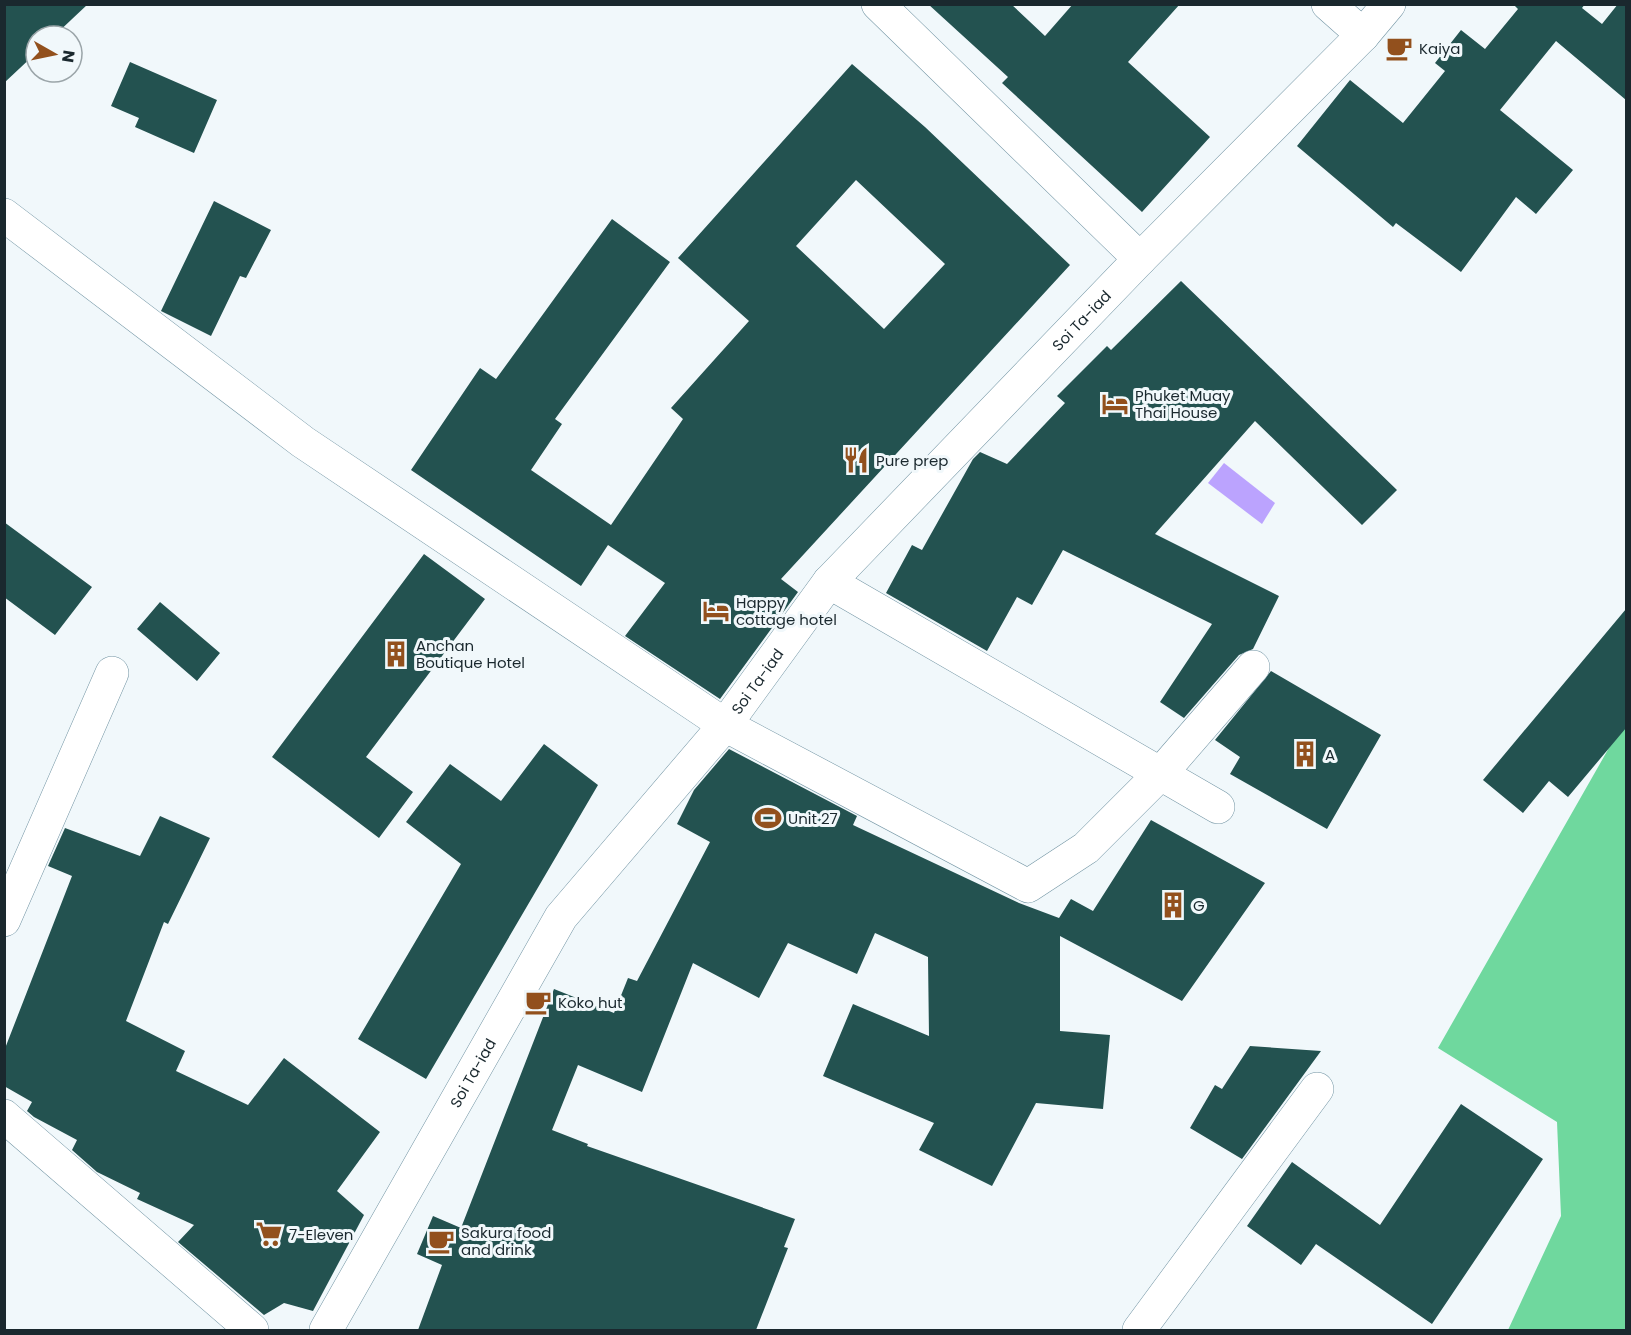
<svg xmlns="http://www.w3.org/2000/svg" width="1631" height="1335" font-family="Poppins,sans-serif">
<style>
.forest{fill:#6fd89e}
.water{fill:#bba3fe}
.building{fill:#235250;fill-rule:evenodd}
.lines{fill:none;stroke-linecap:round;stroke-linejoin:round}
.minor-casing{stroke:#7395a4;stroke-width:34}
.tertiary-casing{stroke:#7395a4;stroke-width:34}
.minor{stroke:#fff;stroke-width:33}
.tertiary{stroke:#fff;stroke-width:33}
.labels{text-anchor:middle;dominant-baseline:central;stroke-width:6;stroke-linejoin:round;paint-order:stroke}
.poi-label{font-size:15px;fill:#1a282e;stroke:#f1f8fb;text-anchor:start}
.street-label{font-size:15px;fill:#1a282e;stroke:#f1f8fb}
</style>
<rect width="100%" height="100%" fill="#f1f8fb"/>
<path class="forest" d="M1626,718V1330H1508L1561,1216L1557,1122L1438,1048Z"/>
<path class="water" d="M1224,463L1275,503L1262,524L1208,483Z"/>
<path class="building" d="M4,4H88L54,36H36V53L4,83Z
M928,4H1011L1045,36L1073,4H1180L1128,62L1210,137L1142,212L1002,83L1008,77Z
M1513,4H1585L1582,8L1602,24L1618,4H1626V100L1556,41L1500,110L1573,170L1536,214L1516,197L1461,272L1396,223L1393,227L1297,146L1350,80L1403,123L1445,71L1435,63L1461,30L1485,49L1518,9Z
M130,62L217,100L194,153L135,127L139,118L111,106Z
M852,64L925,127L1070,265L781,579L798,592L720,699L625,636L665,583L608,545L581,586L411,470L480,368L496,379L612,219L670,262L555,419L562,424L531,470L611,525L683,419L671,408L749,321L678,258ZM856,180L945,264L884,329L796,246Z
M214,201L271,230L246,278L240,276L211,336L161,311Z
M1181,281L1397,490L1362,525L1255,421L1155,534L1279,596L1253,649L1239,655L1184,718L1160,702L1212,624L1063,550L1032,605L1017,597L987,651L886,593L912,545L922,550L973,459L980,452L1007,464L1065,403L1057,396L1107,346L1111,350Z
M4,522L92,587L55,635L4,597Z
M424,554L485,599L366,757L413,792L379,838L272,757Z
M160,602L220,653L197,681L137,629Z
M1626,609V728L1568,797L1549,781L1523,813L1483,780Z
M1271,671L1381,735L1327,829L1230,774L1240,757L1215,740Z
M544,744L598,785L426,1079L358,1039L461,864L406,822L450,764L501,801Z
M729,749L857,816L853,825L1019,903L1059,918L1071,899L1093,911L1151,820L1265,883L1182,1001L1060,936V1031L1110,1035L1103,1109L1036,1103L992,1186L919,1150L934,1123L823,1076L853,1004L929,1036L928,957L875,933L857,974L788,943L759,998L693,963L642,1092L578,1065L552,1130L588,1144L587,1146L795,1219L784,1247L788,1248L756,1330H418L442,1265L417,1254L433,1216L461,1228L554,989L614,1013L628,978L637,981L710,842L677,824L694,790Z
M160,816L210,838L168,924L164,922L126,1021L185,1051L176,1071L248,1105L284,1058L380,1132L337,1191L364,1215L313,1311L284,1303L264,1315L178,1242L194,1225L137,1199L140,1193L97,1172L72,1150L77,1140L34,1117L27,1111L32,1102L4,1086V1051L72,876L48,866L65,828L140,856Z
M1250,1046L1321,1051L1242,1159L1190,1128L1215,1085L1222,1089Z
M1461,1104L1543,1159L1432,1324L1316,1244L1301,1265L1247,1226L1292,1162L1380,1225Z"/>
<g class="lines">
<g class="minor-casing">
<path id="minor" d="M878,4L1140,259
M1328,4L1363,35
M4,215L303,442L725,725L1028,886L1086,848L1162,772L1253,667
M829,582L1218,807
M4,920L112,673
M4,1116L252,1330
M1139,1330L1317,1089"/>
</g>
<g class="tertiary-casing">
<g id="tertiary">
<path id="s1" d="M326,1330L561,917L725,725L829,582L1140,259L1363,35L1389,4"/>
</g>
</g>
<use href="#minor" class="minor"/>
<use href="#tertiary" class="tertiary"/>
</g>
<defs>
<g id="cafe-bare" transform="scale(2.07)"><path d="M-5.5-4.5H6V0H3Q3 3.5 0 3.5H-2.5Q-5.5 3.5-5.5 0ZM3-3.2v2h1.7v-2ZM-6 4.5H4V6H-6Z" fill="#92501d" stroke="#f1f8fb" stroke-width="2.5" paint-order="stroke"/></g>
<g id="hotel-bare" transform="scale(2.07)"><path d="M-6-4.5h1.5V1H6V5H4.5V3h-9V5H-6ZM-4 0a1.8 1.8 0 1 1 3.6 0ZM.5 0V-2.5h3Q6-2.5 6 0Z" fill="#92501d" stroke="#f1f8fb" stroke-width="2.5" paint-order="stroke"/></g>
<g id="restaurant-bare" transform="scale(2.07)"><path d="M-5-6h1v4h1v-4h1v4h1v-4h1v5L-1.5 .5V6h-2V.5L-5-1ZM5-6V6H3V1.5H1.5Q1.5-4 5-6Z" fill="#92501d" stroke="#f1f8fb" stroke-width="2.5" paint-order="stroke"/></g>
<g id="building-bare" transform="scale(2.07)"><path d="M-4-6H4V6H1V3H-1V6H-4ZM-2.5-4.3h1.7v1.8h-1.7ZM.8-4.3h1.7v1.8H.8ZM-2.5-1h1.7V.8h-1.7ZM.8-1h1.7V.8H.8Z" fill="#92501d" stroke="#f1f8fb" stroke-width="2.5" paint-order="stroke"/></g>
<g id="stadium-bare" transform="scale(2.07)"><path d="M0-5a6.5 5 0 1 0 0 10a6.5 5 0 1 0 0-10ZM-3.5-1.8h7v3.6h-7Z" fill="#92501d" stroke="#f1f8fb" stroke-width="2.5" paint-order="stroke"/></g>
<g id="supermarket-bare" transform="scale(2.07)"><path d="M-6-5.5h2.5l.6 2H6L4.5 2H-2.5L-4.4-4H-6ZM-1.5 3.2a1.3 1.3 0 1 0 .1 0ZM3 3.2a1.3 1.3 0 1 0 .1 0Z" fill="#92501d" stroke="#f1f8fb" stroke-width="2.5" paint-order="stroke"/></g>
</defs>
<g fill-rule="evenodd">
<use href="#cafe-bare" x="1399" y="48"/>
<use href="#hotel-bare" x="1115" y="404"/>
<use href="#restaurant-bare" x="856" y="460"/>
<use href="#hotel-bare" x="716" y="611"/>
<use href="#building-bare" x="396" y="654"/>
<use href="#building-bare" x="1305" y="754"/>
<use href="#stadium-bare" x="768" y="818"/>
<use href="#building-bare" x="1173" y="905"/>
<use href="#cafe-bare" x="538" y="1002"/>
<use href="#supermarket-bare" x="269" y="1234"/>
<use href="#cafe-bare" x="441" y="1241"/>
</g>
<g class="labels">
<g class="poi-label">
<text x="1419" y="48">Kaiya</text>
<text x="1135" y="395">Phuket Muay<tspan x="1135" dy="17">Thai House</tspan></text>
<text x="876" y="460">Pure prep</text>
<text x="736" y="602">Happy<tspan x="736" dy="17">cottage hotel</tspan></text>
<text x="416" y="645">Anchan<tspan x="416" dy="17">Boutique Hotel</tspan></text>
<text x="1325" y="754">A</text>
<text x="788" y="818">Unit 27</text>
<text x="1193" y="905">G</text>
<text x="558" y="1002">Koko hut</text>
<text x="461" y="1232">Sakura food<tspan x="461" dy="17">and drink</tspan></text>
<text x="289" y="1234">7-Eleven</text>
</g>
<g class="street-label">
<text stroke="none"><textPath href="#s1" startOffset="1268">Soi Ta-iad</textPath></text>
<text stroke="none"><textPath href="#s1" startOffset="782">Soi Ta-iad</textPath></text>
<text stroke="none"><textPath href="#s1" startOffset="296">Soi Ta-iad</textPath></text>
</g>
</g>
<rect width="1631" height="1335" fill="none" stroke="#1a282e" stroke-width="12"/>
<g transform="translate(54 54) rotate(99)"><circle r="28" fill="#f1f8fb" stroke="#9ba5a9" stroke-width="1.5"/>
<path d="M0-4.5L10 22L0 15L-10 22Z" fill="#92501d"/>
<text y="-9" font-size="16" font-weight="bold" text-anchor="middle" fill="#1a282e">N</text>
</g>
</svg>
